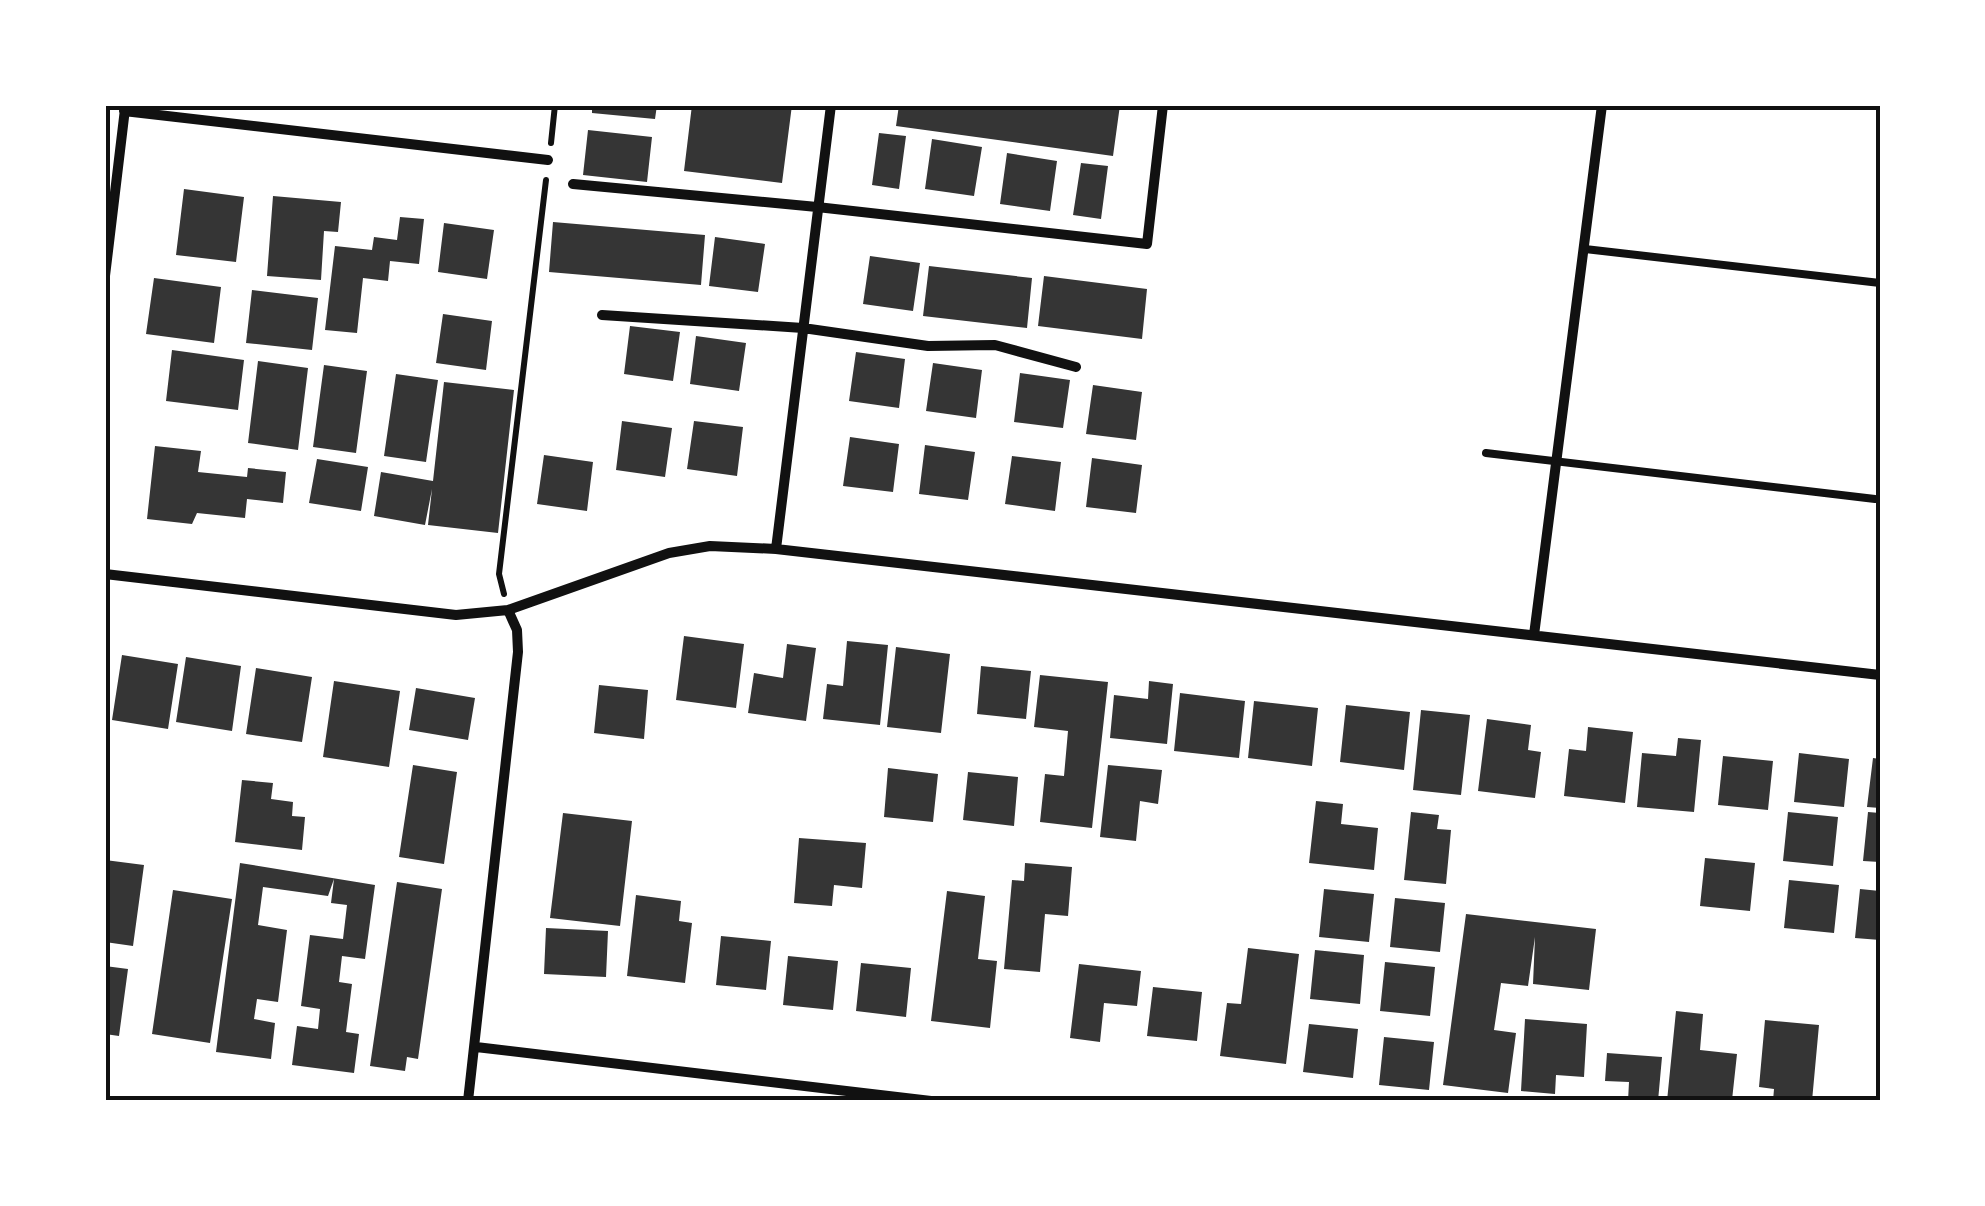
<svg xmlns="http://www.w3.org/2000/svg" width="1985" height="1206" font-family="Cabin,sans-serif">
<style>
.building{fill:#353535}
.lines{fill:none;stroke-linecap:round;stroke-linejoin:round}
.path{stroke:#111;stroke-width:6}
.service{stroke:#111;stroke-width:8}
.minor{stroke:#111;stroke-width:10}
.neatline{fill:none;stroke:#111;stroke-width:4}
</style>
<rect width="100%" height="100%" fill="#fff"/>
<path class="building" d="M592,105H657L655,119L592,113Z
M692,105H792L782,183L684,171Z
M899,105H1120L1113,156L896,126Z
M588,130L652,137L647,182L583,175Z
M879,133L906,136L899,189L872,185Z
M932,139L982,147L974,196L925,189Z
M1007,153L1057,161L1050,211L1000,204Z
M1081,163L1108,166L1101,219L1073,215Z
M184,189L244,197L236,262L176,255Z
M273,196L341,202L338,232L324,231L321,280L267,276Z
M400,217L424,219L419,264L390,261L388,281L363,278L357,333L325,330L335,246L372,250L374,237L397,240Z
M553,222L705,235L701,285L549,272Z
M444,223L494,230L487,279L438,272Z
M715,237L765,244L758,292L709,286Z
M870,256L920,263L913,311L863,304Z
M929,266L1032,278L1027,328L923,316Z
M1044,276L1147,289L1142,339L1038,326Z
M154,278L221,287L214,343L146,334Z
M252,290L318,298L312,350L246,343Z
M443,314L492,321L486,370L436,363Z
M630,326L680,332L673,381L624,374Z
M696,336L746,343L739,391L690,384Z
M172,350L244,360L238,410L166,401Z
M856,352L905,359L899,408L849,401Z
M258,361L308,368L298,450L248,443Z
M933,363L982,370L976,418L926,411Z
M324,365L367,371L356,453L313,447Z
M1020,373L1070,380L1063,428L1014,422Z
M396,374L438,380L426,462L384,456Z
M444,382L514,390L498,533L428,525L432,489L425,525L374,516L381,472L433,481Z
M1093,385L1142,392L1136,440L1086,434Z
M622,421L672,428L665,477L616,470Z
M694,421L743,427L737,476L687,469Z
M850,437L899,444L893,492L843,486Z
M925,445L975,452L968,500L919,494Z
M155,446L201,451L198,472L247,477L248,468L286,472L283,503L247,499L245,518L197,513L192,524L147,519Z
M544,455L593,462L587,511L537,504Z
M1012,456L1061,462L1055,511L1005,504Z
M1092,458L1142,465L1136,513L1086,507Z
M317,459L368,467L361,511L309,503Z
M684,636L744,644L736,708L676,700Z
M847,641L888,645L880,725L823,719L827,684L843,686Z
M787,644L816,648L806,721L748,713L754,673L783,678Z
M896,647L950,654L941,733L887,727Z
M122,655L178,664L168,729L112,720Z
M186,657L241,666L232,731L176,722Z
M981,666L1031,671L1026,719L977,714Z
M256,668L312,677L302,742L246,734Z
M1040,675L1108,682L1092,828L1040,822L1045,774L1064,776L1068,731L1034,727Z
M334,681L400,691L389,767L323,757Z
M1149,681L1173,684L1167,744L1110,738L1114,695L1148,699Z
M599,685L648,690L644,739L594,733Z
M416,688L475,698L468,740L409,730Z
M1180,693L1245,701L1239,758L1174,751Z
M1254,701L1318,708L1312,766L1248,758Z
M1346,705L1410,712L1404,770L1340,762Z
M1421,710L1470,715L1461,795L1413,790Z
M1487,719L1531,725L1528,750L1541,752L1535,798L1478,791Z
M1588,727L1633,732L1625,803L1564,796L1569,749L1586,751Z
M1678,738L1701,740L1694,812L1637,807L1642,753L1676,756Z
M1799,753L1849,759L1844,807L1794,802Z
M1723,756L1773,761L1768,810L1718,805Z
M1873,758L1880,759V808L1867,807Z
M413,765L457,772L444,864L399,857Z
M1108,765L1162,770L1158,804L1140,801L1136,841L1100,837Z
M888,768L938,774L933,822L884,817Z
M968,772L1018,777L1014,826L963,820Z
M242,780L273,783L271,799L293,802L292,816L305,817L302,850L235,842Z
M1316,801L1343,804L1341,824L1378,828L1374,870L1309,863Z
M1411,812L1439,815L1437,829L1451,830L1446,884L1404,880Z
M1788,812L1838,817L1833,866L1783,861Z
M1868,812L1880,813V862L1863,861Z
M563,813L632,821L620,926L550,918Z
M799,838L866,843L862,888L834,885L832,906L794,903Z
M1705,858L1755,863L1750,911L1700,906Z
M105,860L144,865L133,946L105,942Z
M240,863L375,885L365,959L342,956L339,982L352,984L346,1032L359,1034L354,1073L292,1065L297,1026L318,1029L320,1009L301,1006L310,935L343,939L347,905L331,903L334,879L328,896L263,887L258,925L287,930L278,1002L257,999L254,1019L275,1023L271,1059L216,1052Z
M1025,863L1072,867L1068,916L1045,914L1040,972L1004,969L1012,880L1024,881Z
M1789,880L1839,885L1834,933L1784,928Z
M397,882L442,889L418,1059L407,1057L405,1071L370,1066Z
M1324,889L1374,894L1369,942L1319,937Z
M1860,889L1880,891V940L1855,938Z
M173,890L232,899L210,1043L152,1034Z
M947,891L985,896L978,959L997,961L990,1028L931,1021Z
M636,895L681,901L679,921L692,923L685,983L627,976Z
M1395,898L1445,903L1440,952L1390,947Z
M1466,914L1596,929L1589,990L1533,984L1535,937L1528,986L1501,983L1494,1030L1516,1033L1508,1093L1443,1085Z
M546,928L608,931L606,977L544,974Z
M721,936L771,941L766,990L716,985Z
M1248,948L1299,954L1286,1064L1220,1056L1227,1003L1241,1004Z
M1315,950L1364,955L1360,1004L1310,999Z
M788,956L838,961L833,1010L783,1005Z
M1385,962L1435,967L1430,1016L1380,1011Z
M861,963L911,968L906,1017L856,1011Z
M1079,964L1141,971L1137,1006L1104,1003L1100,1042L1070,1038Z
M105,966L128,969L119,1036L105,1034Z
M1153,987L1202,992L1197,1041L1147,1036Z
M1676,1011L1703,1014L1700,1050L1737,1054L1732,1100L1694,1096V1101H1667Z
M1525,1019L1587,1024L1584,1077L1556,1075L1555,1094L1521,1091Z
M1765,1020L1819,1025L1812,1101H1773L1774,1089L1759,1087Z
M1309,1024L1358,1029L1353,1078L1303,1072Z
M1384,1037L1434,1042L1429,1090L1379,1085Z
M1607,1053L1662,1057L1658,1101H1628L1629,1082L1605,1081Z"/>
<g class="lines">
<path class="path" d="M551,143L555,105
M504,594L499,574L546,180"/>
<path class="service" d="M1585,249L1880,283
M1486,453L1875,499"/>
<path class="minor" d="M124,111L548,160
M573,184L817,207L1147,244L1163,105
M105,276L125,109
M602,315L803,328L928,346L995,345L1076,367
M776,549L831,105
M105,574L456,615L508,610L669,553L710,546L776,549L1880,675
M1534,635L1602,105
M476,1047L931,1101
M468,1101L518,652L517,630L508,610"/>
</g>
<rect width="1985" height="1206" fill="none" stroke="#ffffff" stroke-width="215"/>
<rect x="108" y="108" width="1770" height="990" class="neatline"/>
</svg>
